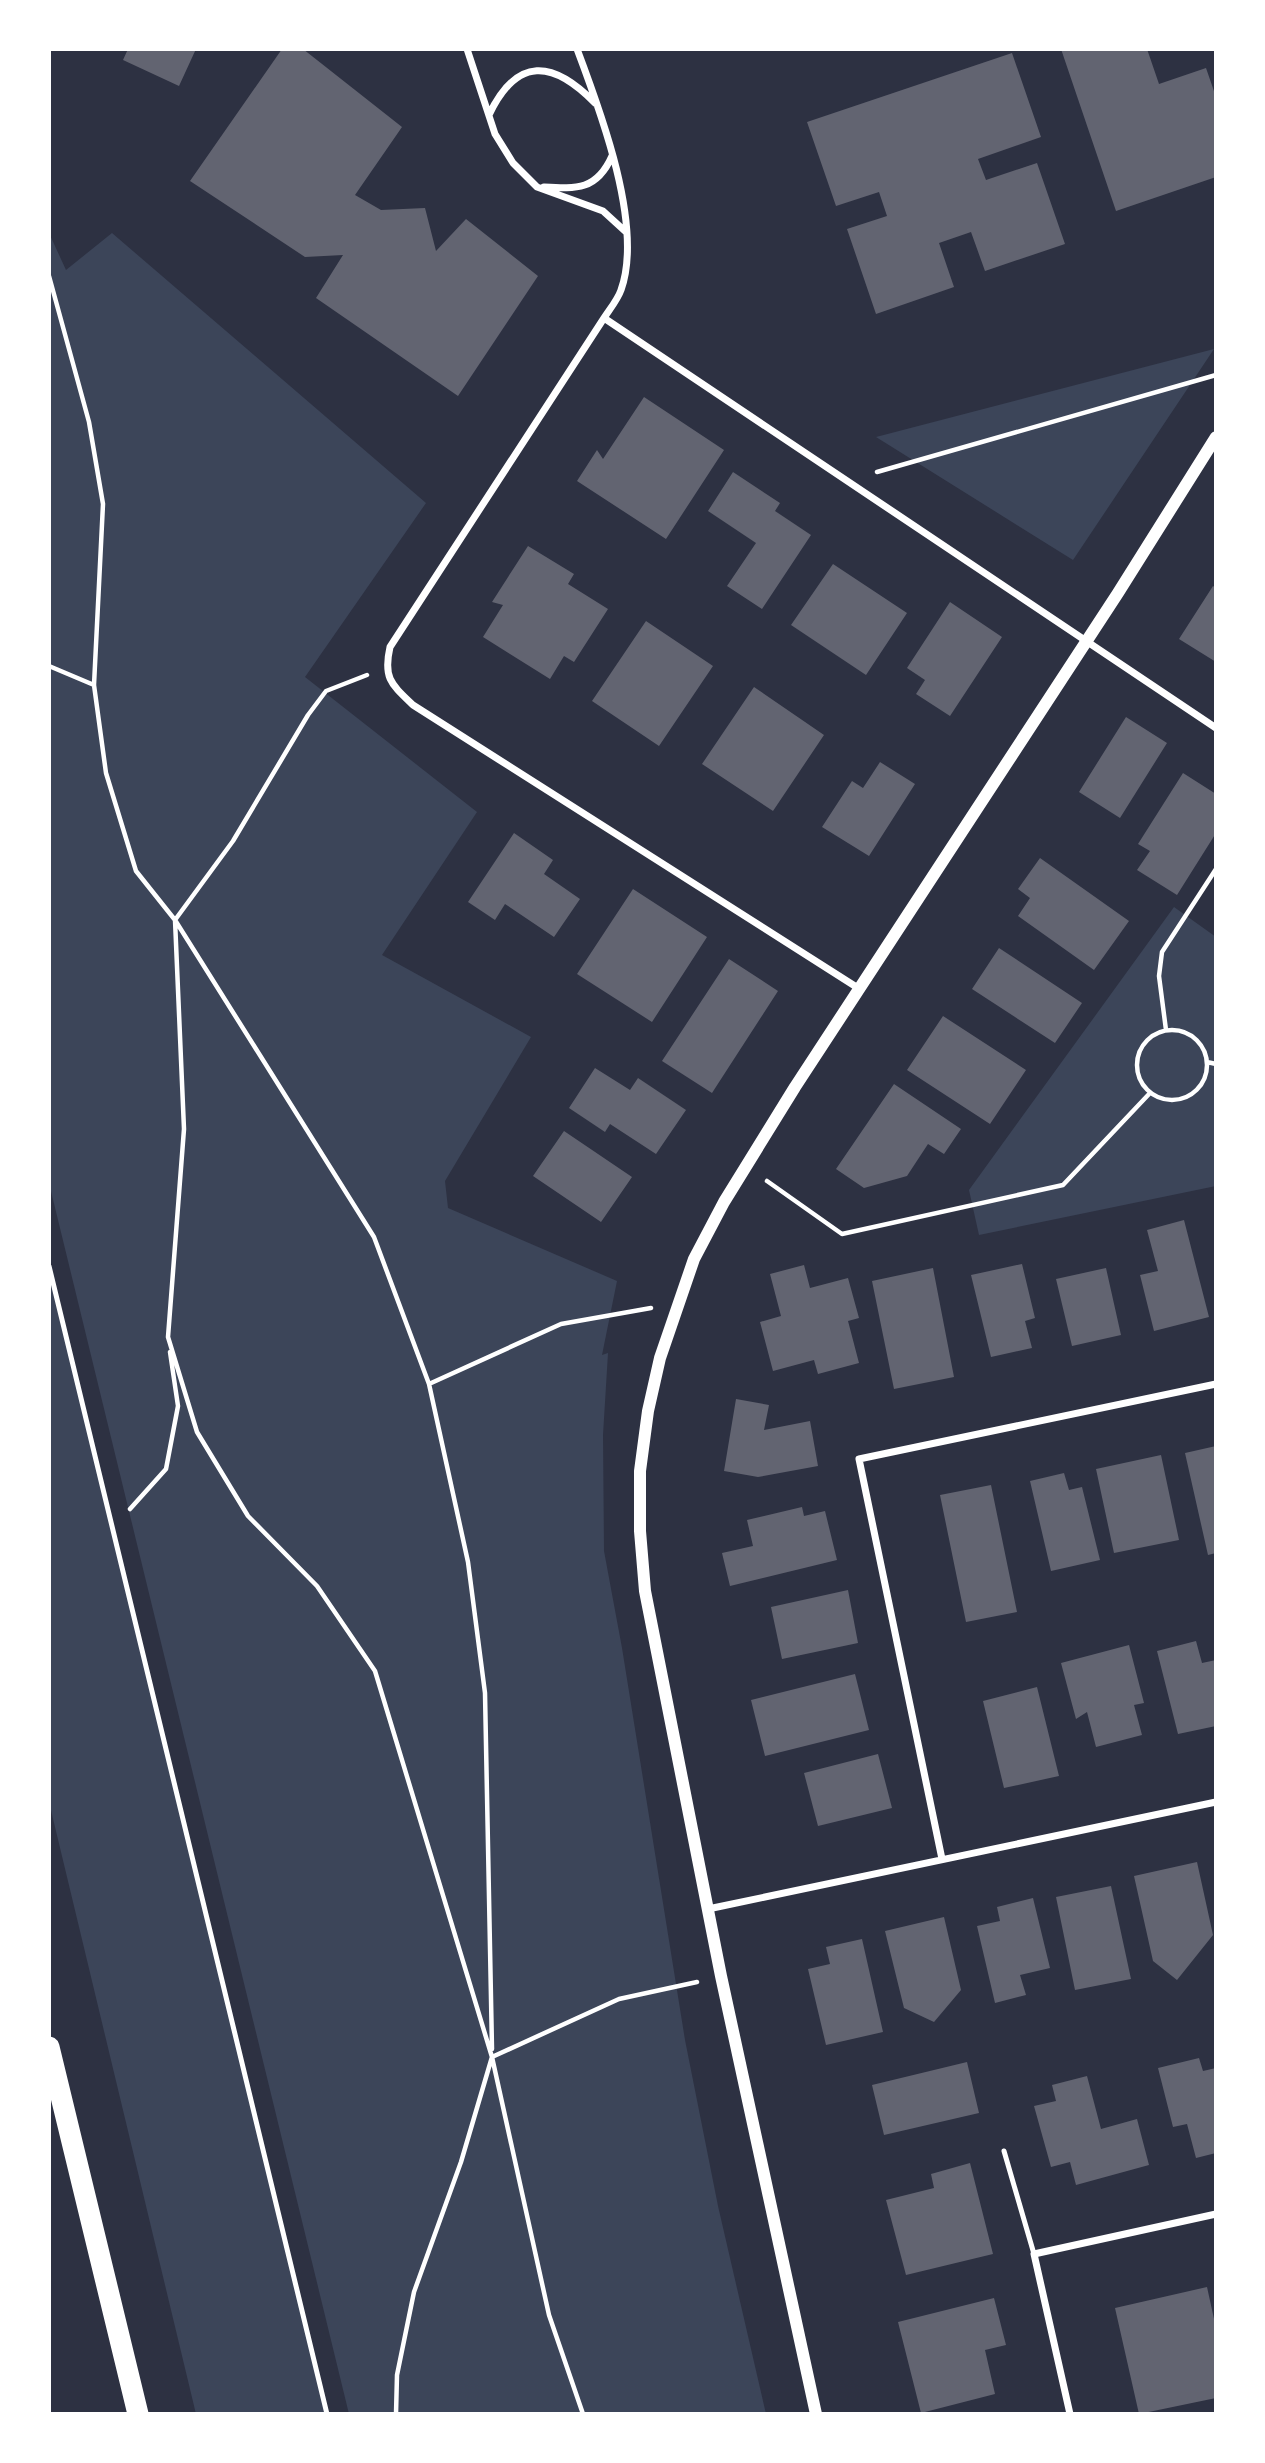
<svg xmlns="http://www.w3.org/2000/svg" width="1265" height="2463" font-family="Montserrat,sans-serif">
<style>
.green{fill:#3c4559}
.building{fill:#626471}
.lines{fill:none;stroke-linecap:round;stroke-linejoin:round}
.path{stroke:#fff;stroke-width:4.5}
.service{stroke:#fff;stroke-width:5}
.minor{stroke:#fff;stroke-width:7}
.tertiary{stroke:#fff;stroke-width:12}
.motorway{stroke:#fff;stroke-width:21}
</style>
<rect width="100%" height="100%" fill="#2d3142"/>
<path class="green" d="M49,233L66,270L112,233L426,503L305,677L477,812L382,955L531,1037L445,1181L448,1208L617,1281L602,1355L608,1353L603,1435L604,1551L622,1648L685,2040L718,2206L766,2414H349L49,1183Z
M1214,349L1073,560L876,437Z
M1174,907L1216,937V1186L979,1235L969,1190Z
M49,1268L327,2414H196L49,1802Z"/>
<path class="building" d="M128,49H196L179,86L123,60Z
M282,49H303L402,127L355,195L381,210L425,208L436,251L466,219L538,276L458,396L316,298L343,255L305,257L190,181Z
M1061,49H1147L1159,84L1206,68L1216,97V177L1116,211Z
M1012,53L1041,137L978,159L986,180L1037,163L1065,244L985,271L971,232L939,243L954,287L876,314L847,229L887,216L879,192L836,206L807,122Z
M644,397L724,450L666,539L577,481L597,450L603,459Z
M733,472L780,503L775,511L811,535L762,609L727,586L756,543L708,511Z
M528,546L574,574L568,584L608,609L574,662L564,656L550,679L483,637L503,605L492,602Z
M833,564L907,613L866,675L791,625Z
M1213,586L1216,588V662L1179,639Z
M950,602L1002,637L950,716L916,694L925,680L907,668Z
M646,621L713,666L659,746L592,701Z
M754,687L824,735L773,811L702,764Z
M1126,717L1167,743L1120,818L1079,792Z
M880,762L915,784L869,856L822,827L852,781L863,788Z
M1183,773L1216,794V833L1177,895L1137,870L1150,851L1138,844Z
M514,833L553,860L544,874L580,899L554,937L505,904L495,920L468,902Z
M1040,858L1129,921L1094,970L1018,916L1030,898L1018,889Z
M633,889L707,937L652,1022L577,974Z
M999,948L1082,1003L1055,1043L972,989Z
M729,959L778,991L712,1093L662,1061Z
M943,1016L1026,1070L990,1124L907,1070Z
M595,1068L630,1090L638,1078L686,1110L656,1154L610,1124L605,1132L569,1108Z
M894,1084L961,1129L944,1154L928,1144L907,1176L864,1188L836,1169Z
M564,1131L632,1177L601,1222L533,1176Z
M1184,1220L1209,1317L1154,1331L1140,1275L1158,1271L1147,1230Z
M1022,1264L1035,1318L1025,1321L1032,1348L991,1357L971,1275Z
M804,1265L810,1288L848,1278L859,1318L848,1321L859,1363L818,1374L814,1360L773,1371L760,1322L781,1316L770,1274Z
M933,1268L954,1377L894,1389L872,1281Z
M1106,1268L1121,1335L1072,1346L1056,1279Z
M736,1399L769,1405L764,1430L810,1421L818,1466L758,1477L724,1471Z
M1216,1446V1553L1208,1555L1185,1453Z
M1161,1455L1179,1540L1114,1553L1096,1469Z
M1064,1473L1069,1490L1082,1487L1100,1560L1051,1571L1030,1481Z
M991,1485L1017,1612L966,1622L940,1495Z
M802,1507L804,1516L825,1511L837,1560L730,1586L722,1553L753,1546L747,1520Z
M848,1590L858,1643L782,1659L771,1607Z
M1196,1641L1202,1663L1216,1660V1726L1178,1734L1157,1651Z
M1129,1645L1144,1703L1134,1705L1142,1735L1096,1747L1087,1712L1076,1719L1061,1663Z
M855,1674L869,1730L765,1756L751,1700Z
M1037,1687L1059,1776L1004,1788L983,1701Z
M878,1754L892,1808L818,1826L804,1773Z
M1197,1862L1213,1935L1177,1980L1153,1961L1134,1876Z
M1111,1886L1131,1979L1075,1990L1056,1897Z
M1033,1898L1050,1968L1020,1975L1026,1995L995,2003L977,1926L1000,1921L997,1907Z
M944,1917L961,1990L934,2022L904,2008L885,1931Z
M862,1939L883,2032L826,2045L808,1969L830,1964L826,1947Z
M1199,2058L1203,2071L1216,2068V2153L1196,2158L1187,2124L1173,2127L1158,2068Z
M967,2062L979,2113L884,2135L872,2085Z
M1087,2076L1101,2129L1137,2119L1149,2165L1076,2185L1070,2162L1051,2167L1034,2106L1056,2101L1052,2085Z
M970,2163L993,2254L906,2275L886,2200L934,2188L931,2174Z
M1207,2287L1216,2328V2398L1139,2414L1115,2308Z
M994,2298L1006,2345L985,2350L995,2394L921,2413L898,2322Z"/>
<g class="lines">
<path class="path" d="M49,276L89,422L103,504L94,685L106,773L136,871L175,920L184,1129L168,1337L197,1432L248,1516L317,1586L375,1671L492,2057L549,2315L583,2414
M877,472L1216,375
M49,666L94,685
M367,675L326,691L308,715L233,841L175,920L374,1237L429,1384L468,1562L485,1693L492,2049
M1137 1065a35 35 0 1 1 70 0a35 35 0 1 1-70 0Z
M1166,1030L1159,976L1162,952L1216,869
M1207,1062L1216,1064
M767,1181L842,1234L1063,1185L1150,1093
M429,1384L561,1324L651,1308
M130,1509L166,1469L178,1406L170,1352
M396,2414L397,2375L414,2292L461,2162L492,2057L619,1999L697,1982"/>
<path class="service" d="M49,1266L327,2414
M1004,2151L1034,2254"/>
<path class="minor" d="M467,49L495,134L513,163L537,187L603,211L626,232
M577,49C600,110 644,226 621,290C618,299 610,309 604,318
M489,115C517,56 553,60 595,103
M544,187C577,189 597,190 612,156
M858,988L413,705C391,684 383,678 390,647L604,318L1216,728
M942,1859L859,1459L1216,1384
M708,1909L1216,1802
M1070,2414L1034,2254L1216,2214"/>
<path class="tertiary" d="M816,2414L721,1976L645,1591L640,1531V1471L648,1411L660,1358L694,1259L724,1202L795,1087L1118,593L1216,437"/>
<path class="motorway" d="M49,2047L138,2414"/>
</g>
<rect width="1265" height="2463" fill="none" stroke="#ffffff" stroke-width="102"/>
</svg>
